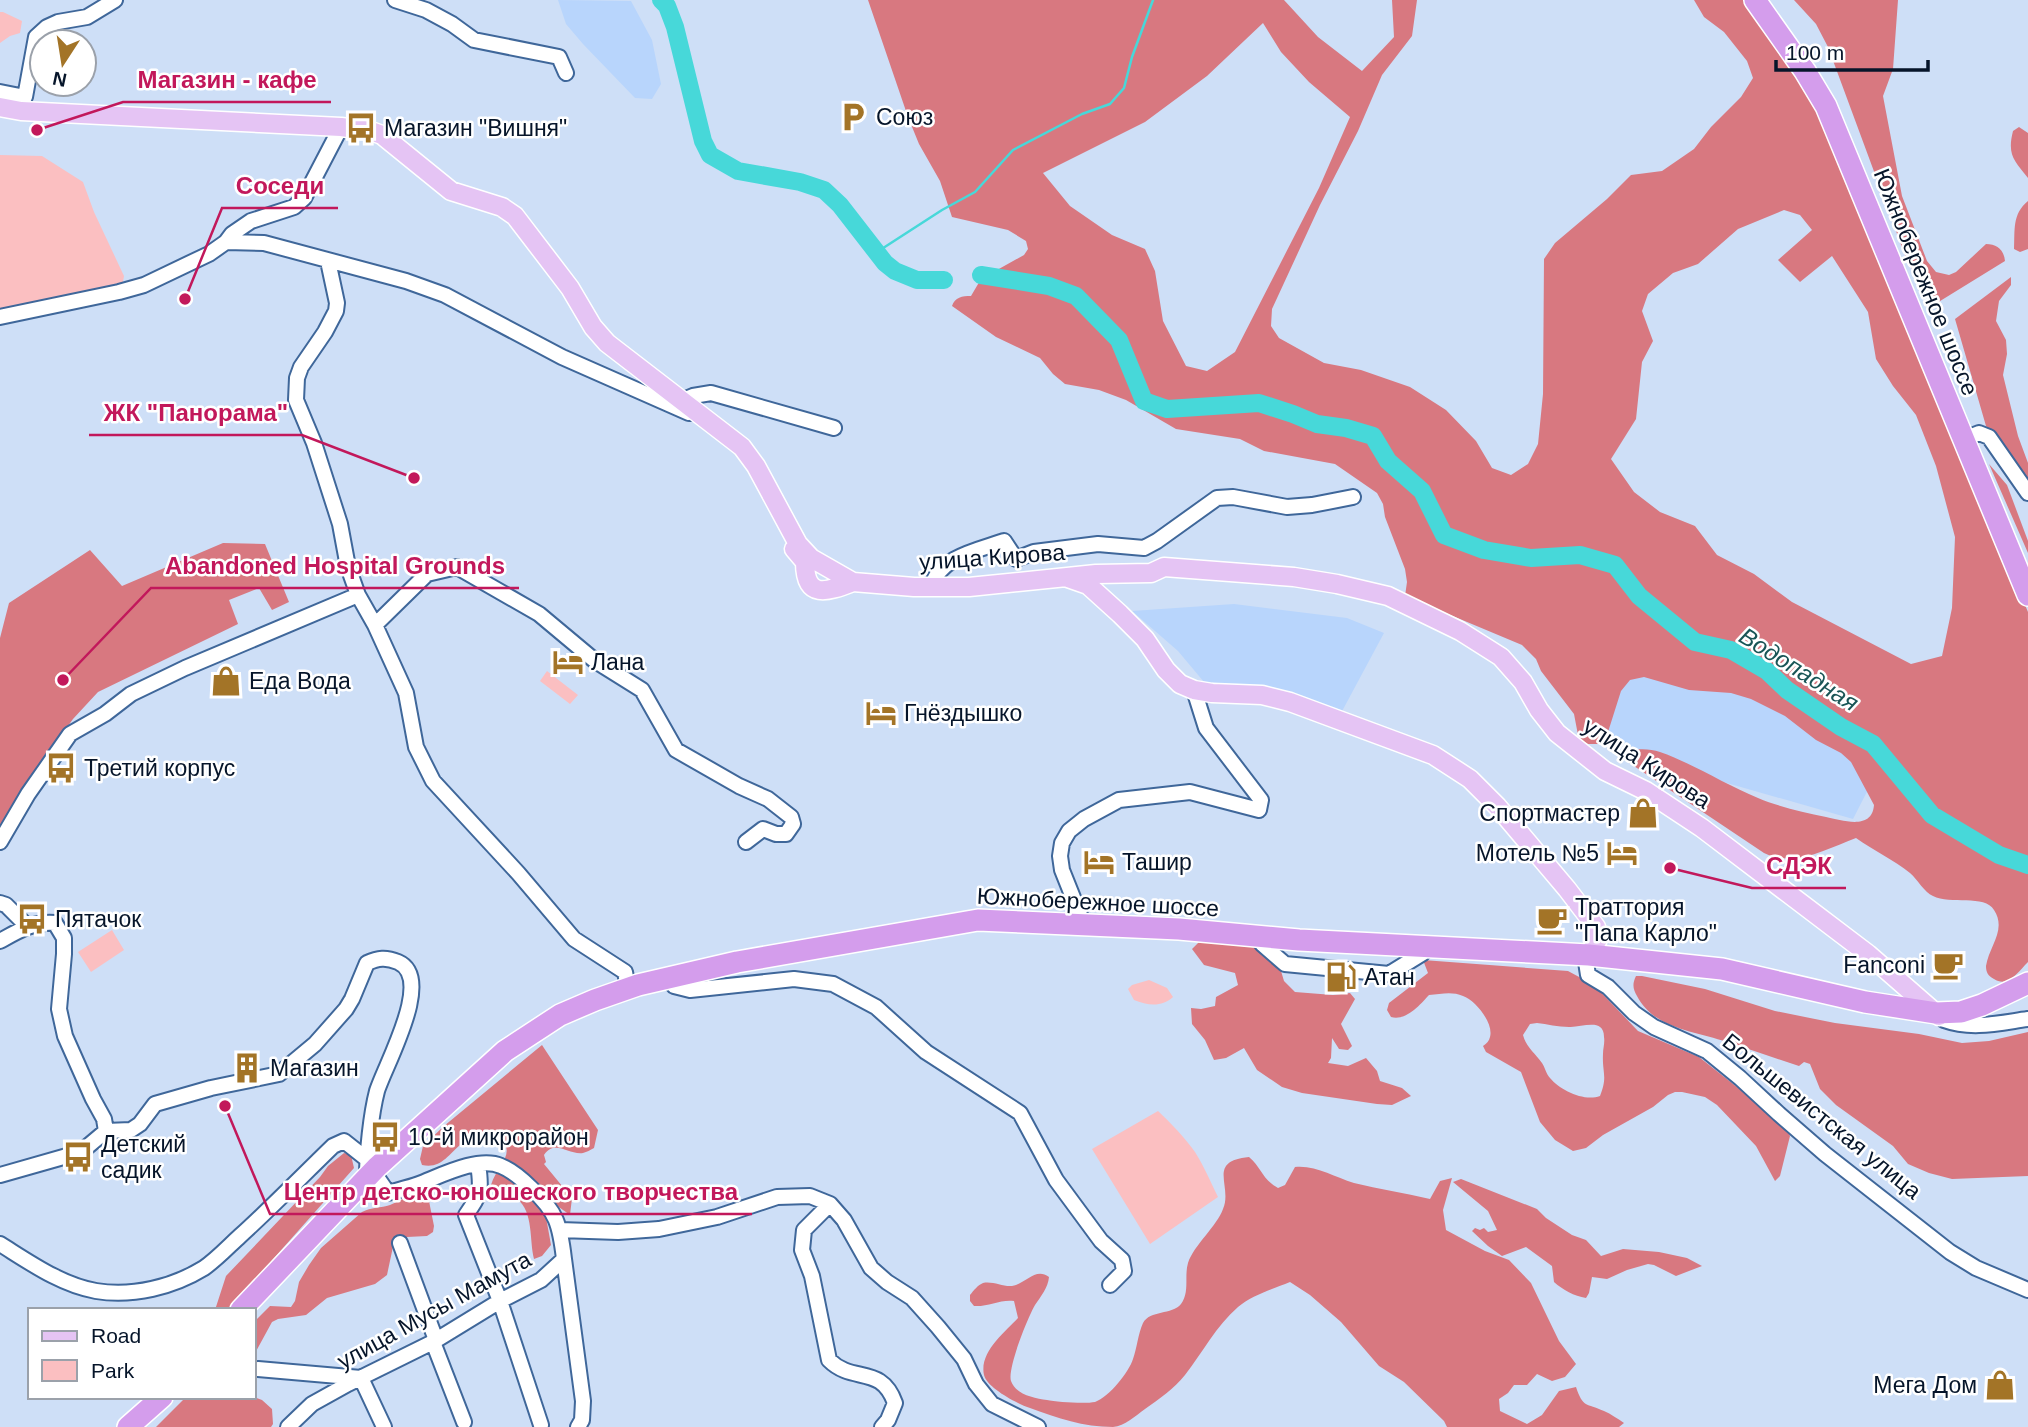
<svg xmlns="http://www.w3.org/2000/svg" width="2028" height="1427" font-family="Helvetica,sans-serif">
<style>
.built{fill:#b8d5fc}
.green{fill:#fbbfc1}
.forest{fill:#d87880;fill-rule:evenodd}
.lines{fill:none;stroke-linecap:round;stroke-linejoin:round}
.stream{stroke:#47d8d9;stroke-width:2.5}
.river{stroke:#47d8d9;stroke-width:18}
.minor-casing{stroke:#3f679a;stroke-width:18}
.major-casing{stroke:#fff;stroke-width:21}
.highway-casing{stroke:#fff;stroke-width:24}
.minor{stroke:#fff;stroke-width:14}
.major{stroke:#e5c4f4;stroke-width:18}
.highway{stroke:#d49dec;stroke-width:21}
.labels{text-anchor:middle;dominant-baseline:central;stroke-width:5;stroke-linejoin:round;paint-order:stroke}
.poi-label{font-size:23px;fill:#06152a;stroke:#fff;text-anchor:start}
.street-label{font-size:23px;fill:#06152a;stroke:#fff}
.water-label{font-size:24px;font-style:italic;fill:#195556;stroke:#fff}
.leader{fill:none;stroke:#c2185b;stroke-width:2.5}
.callout-dot{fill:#c2185b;stroke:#fff;stroke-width:2.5}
.callout-label{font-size:24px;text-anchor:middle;font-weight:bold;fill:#c2185b;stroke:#fff;stroke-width:5;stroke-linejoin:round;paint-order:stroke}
</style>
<rect width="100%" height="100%" fill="#cedff7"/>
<path class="built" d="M558,0L631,1L652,40L661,84L652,99L635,98L583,44L566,24Z
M1234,604L1347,618L1384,633L1340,715L1274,692L1204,682L1178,651L1132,611Z
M1603,653L1784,703L1874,778L1853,819L1608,749Z"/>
<path class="green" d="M0,12H3L22,21L20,33L10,36L0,43Z
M0,155L42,156L83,182L94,212L124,276L122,287L0,315Z
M547,671L578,695L570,704L540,681Z
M112,930L124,950L91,972L78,952Z
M1149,980L1167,988L1173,997C1161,1008 1147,1005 1134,1000L1128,989L1132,985Z
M1158,1111C1170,1122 1186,1139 1195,1152C1204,1166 1211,1183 1218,1197L1150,1244L1092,1149Z"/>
<path class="forest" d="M868,0H1284L1318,37L1362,71L1394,37L1392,0H1417L1412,36L1382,75L1358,131L1320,205L1272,309L1271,326L1279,338L1324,363L1361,370L1410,387L1446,410L1476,441L1492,468L1511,475L1528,464L1538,444L1543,394L1544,259L1555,243L1607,199L1631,175L1662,171L1694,149L1711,127L1741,97L1753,78L1747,61L1724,32L1704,17L1694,0H1745L1804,80L2028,612V962C2018,972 2008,988 1994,979C1988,976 1986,972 1986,966C1989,946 2007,930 1994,910C1985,894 1950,905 1933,896C1924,892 1918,880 1910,873C1894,860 1873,850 1856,838C1826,849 1795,868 1764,853L1619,756C1630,748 1647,748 1660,752C1692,763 1726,785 1758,798C1779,807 1803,812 1826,817C1842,820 1872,831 1874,805L1851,762L1841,753L1816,740L1785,716L1751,699L1731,693L1689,690L1644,677L1630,680L1621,691L1608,732L1601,744H1588L1582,741L1578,735L1574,714L1541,671L1536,659L1522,645L1405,596L1407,582L1405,569L1385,517L1383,504L1377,493L1335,464L1264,451L1240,439L1176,429L1126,400L1099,390L1065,384L1053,374L1040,358L996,337L952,306C955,297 962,296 971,296L981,279L1024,255L1028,249L1026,241L1008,230L952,217L940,181L919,144L908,117ZM1263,23L1281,52L1309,82L1350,117L1319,188L1235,352L1207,371L1186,366L1163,321L1155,271L1145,249L1112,235L1070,206L1043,173L1145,122L1207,76ZM1784,210L1800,215L1812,230L1778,260L1800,282L1832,256L1868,312L1876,359L1893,386L1916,415L1936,466L1955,537L1952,608L1942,656L1911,664L1792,602L1754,574L1717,555L1695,526L1660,512L1634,492L1611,459L1636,419L1642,362L1653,341L1642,311L1648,294L1673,273L1698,264L1738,229Z
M1794,0H1898L1893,69L1883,96L1902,196L1927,261L1936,272L1949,275L1956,272L1986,244C1997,244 2004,250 2005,261L1932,306L1906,258L1828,47L1816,24Z
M2019,127L2028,133V178C2014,160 2007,155 2013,131Z
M2028,201V249L2020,252L2014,249C2015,230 2012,214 2028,201Z
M2011,277V285L1999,301L1996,321L2006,340L2007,354L2003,375L2018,436L2028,463V483L1986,426L1955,319Z
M1989,464L2007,485L2028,541V553Z
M223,543L265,544L289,602L272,610L259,588L229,600L238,624L98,692L73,719L29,780L0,827V638L9,603L90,550L122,586Z
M1199,942L1261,948L1274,960L1281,971L1284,981L1295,992L1333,995L1350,993L1355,999L1341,1024L1352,1046L1348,1050L1339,1049L1332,1038L1331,1058L1328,1063L1348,1066L1366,1058L1377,1071L1380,1081L1402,1088L1411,1096L1392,1105L1377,1104L1302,1093L1282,1087L1257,1070L1244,1048L1226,1058L1214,1060L1205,1040L1192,1024L1191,1008L1201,1009L1215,1006L1216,997L1238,985L1235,973L1204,965L1192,949Z
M1423,960L1568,971L1594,985L1638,1031L1699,1057L1785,1125L1790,1136L1780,1176L1775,1181L1756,1146L1717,1105L1705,1097L1682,1092H1675L1668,1095L1653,1107L1603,1135L1586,1148L1573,1151L1555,1140L1540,1122L1521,1072L1486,1052L1483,1046C1487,1043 1489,1041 1490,1037C1494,1023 1475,1000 1463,996C1452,991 1441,994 1429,995C1419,1006 1406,1021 1391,1017L1387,1010L1389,1003L1428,973ZM1537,1023C1547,1024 1558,1027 1569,1027C1581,1028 1604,1017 1604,1037C1605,1043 1603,1048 1603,1054C1602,1073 1608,1076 1600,1096C1584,1102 1560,1090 1550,1078C1546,1074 1545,1067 1542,1063C1535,1053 1526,1047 1523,1035L1530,1024Z
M1636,976H1642L1705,989L1775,1011L1835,1023L1919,1034L1962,1043L1989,1041L2028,1032V1176L1952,1179L1929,1173L1908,1164L1893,1146L1836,1105L1820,1089L1810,1064L1804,1062L1799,1066C1775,1058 1751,1050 1727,1042C1695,1031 1654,1029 1637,996C1633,989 1632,984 1636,976Z
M542,1045L598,1130L594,1148C590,1150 587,1152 583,1153C568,1155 555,1139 544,1155L546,1162L544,1164L572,1198L570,1215L542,1195L551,1245L542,1256L534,1259C529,1241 534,1212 517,1199C509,1193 499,1192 491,1185C498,1163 522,1151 492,1132C479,1134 471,1137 460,1145C448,1155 441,1169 422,1165L420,1159L423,1146L444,1126Z
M344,1153L351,1155L354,1168L228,1310H215L226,1276L320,1177L328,1166Z
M1249,1157C1262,1168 1261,1178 1278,1188L1285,1185L1295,1167C1316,1165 1334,1177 1354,1183C1379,1189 1404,1193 1430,1199L1440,1181L1452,1178L1443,1210L1446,1230L1485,1251L1509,1260L1531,1283L1559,1341L1576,1364L1565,1377L1552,1381L1537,1374L1527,1385H1514L1508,1393L1499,1399L1500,1411L1527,1424L1542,1415L1559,1391L1576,1387C1583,1408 1586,1403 1604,1411C1611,1414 1618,1419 1624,1423L1619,1427H1447L1444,1421L1404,1382L1379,1366L1341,1322L1310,1295L1290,1282C1273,1289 1252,1295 1238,1307C1216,1326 1203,1352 1185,1375C1174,1389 1159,1399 1145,1409C1135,1416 1125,1426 1113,1427C1083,1427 1058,1418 1030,1408C1018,1404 987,1388 984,1375C979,1352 1005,1332 1018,1318L1014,1301C1001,1299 988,1307 974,1306L970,1301V1295C974,1290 978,1285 983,1283C993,1281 1003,1287 1012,1286C1026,1284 1035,1267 1049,1277C1048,1288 1041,1296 1035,1305C1028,1317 1007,1369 1011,1381C1016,1395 1034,1398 1047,1400C1056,1402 1085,1404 1095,1402C1109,1397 1129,1372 1133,1359C1137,1348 1138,1334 1143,1323C1150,1310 1172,1315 1181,1304C1190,1292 1184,1276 1188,1263C1194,1245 1217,1226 1223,1209C1233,1186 1206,1161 1249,1157Z
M1461,1179L1537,1209L1546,1218L1572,1235L1586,1240L1601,1256L1623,1249L1659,1252L1687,1258L1702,1266L1676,1276L1654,1265L1648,1264L1627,1270L1607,1279L1592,1277L1589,1293L1586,1298C1574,1296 1563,1290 1554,1282L1552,1266L1526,1247L1502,1256L1488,1246L1472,1231L1475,1228L1480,1230L1484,1228L1488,1232L1497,1230L1488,1211L1453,1182Z
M427,1191L434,1226L433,1232L427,1236L407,1237L394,1242L387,1275L375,1284L327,1298L306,1315L278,1319L272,1322L254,1355V1322L270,1306L291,1307L295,1301L299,1282L309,1265L321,1248L362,1212C371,1207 381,1208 390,1205C404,1199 411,1193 427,1191Z
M186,1397H254L262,1400L272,1409L273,1424L271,1427H156Z"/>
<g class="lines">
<path class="stream" d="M877,252L942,210L975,192L1013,150L1082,114L1110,104L1124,88L1132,57L1153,0"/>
<path class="river" d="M661,0L667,6L675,27L703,141L710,155L738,171L800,182L824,190L840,205L885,263L895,271L917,280H944
M981,275L1049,286L1076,296L1119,340L1144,401L1167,409L1259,403L1293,414L1317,424L1346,428L1373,436L1388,461L1422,491L1444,535L1484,550L1531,558L1580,555L1615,565L1639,596L1695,642L1731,650L1767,671L1787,690L1841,727L1873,744L1932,815L1999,855L2028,865"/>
<g class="minor-casing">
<path id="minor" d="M395,0L426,10L452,24L474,40L559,57L566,73
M0,92L25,97L36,37L47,27L58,22L87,17L115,0
M226,242L264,243L406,281L445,295L562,357L689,413
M328,261L337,303L336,311L325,332L301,367L297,378L296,400L314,443L340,524L348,567L358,595L375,625L406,693L416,747L433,781L518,873L574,939L625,972L628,988
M0,317L119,292L144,285L209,254L226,242L232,234L251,221L294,207L304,198L341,127
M681,401L693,396L711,393L834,428
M1974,435L1979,433L1989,437L2028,493
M932,586C939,557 979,550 1004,541L1016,559L1034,552L1098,544L1144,548L1157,541L1217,498L1233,497L1287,507L1312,505L1353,497
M375,625L427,574L457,567L539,614L594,660L642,690L676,750L739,786L768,799L791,817L793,824L786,834H776L763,829L746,842
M0,842L28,794L70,734L105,714L131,694L185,668L358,595
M0,903L6,905L27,926
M1084,925L1062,870L1060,856L1062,843L1069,831L1084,819L1119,800L1190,792L1259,810L1261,800L1206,728L1194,690
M0,941C18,931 34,921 55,923L64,938V954L59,1009L65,1036L93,1099L104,1119L106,1131L81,1152L0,1175
M1262,944L1285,964L1389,974L1423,953
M1586,962L1588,975L1608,987L1634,1013L1654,1027L1707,1051L1740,1078L1779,1114L1825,1154L1950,1252L1976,1268L2028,1290
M674,986L690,990L794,979L833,984L876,1007L926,1052L1020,1113L1056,1180L1101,1241L1122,1260L1124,1271L1110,1285
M1944,1020C1972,1030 1999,1023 2028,1019
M106,1131L131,1130L140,1124L155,1104L211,1088L279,1074L315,1044L346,1009L352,999L367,963C378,958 386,957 398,962C435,978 385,1065 377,1091C371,1114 367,1153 367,1177
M478,1164C482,1191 481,1193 466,1215L500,1301L541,1425
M830,1204L804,1230L802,1250L812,1276L829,1360C853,1384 881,1364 895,1403L888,1420L882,1427
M560,1230L618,1232L659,1229L717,1217L777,1197L810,1196L830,1204L844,1220L871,1268L887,1282L912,1298L938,1327L964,1359L976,1384L992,1404L1038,1427
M400,1243L436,1340
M0,1244C29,1262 61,1285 96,1291C133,1297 173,1287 204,1268C217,1259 229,1246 240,1236C272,1207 302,1176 333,1146L344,1141L373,1164
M564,1259L583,1401L582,1420L578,1427
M433,1342L464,1422
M258,1369L361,1378L384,1427
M288,1427L312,1404L348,1384L433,1342L500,1301L541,1280L564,1259C560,1225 557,1212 531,1188C523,1180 511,1170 501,1166C478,1156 440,1176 419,1184C408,1188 398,1190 388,1193L377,1177"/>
</g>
<g class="major-casing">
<path id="major" d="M0,107L21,111L341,127L371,131L382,135L451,191L502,207L515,216L570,288L593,327L607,343L742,447L756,466L798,544L811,558L853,582L914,587H969L1096,574L1151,573L1164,567L1294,577L1337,584L1388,596L1460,631L1501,657L1523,682L1539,710L1557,733L1605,771L1646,791L1702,828L1868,954L1939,1016
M794,549L805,562C805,600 827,592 853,582
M1068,578L1088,585L1120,614L1145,639L1166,670L1180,684L1194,690L1212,693L1262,695L1290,702L1433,755L1470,779L1497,806L1567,889L1596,927L1598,939L1589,955"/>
</g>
<g class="highway-casing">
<path id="highway" d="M1755,0L1805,71L1826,106L2028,595
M241,1310L377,1167L505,1051L560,1015L595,1000L638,985L737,962L978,920L1179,929L1299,940L1589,955L1722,969L1865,1002L1936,1013L1961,1012L1982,1005L2028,983
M128,1427L162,1397"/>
</g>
<use href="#minor" class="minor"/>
<use href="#major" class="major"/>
<use href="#highway" class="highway"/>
</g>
<defs>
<g id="parking-bare" transform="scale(2.415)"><path d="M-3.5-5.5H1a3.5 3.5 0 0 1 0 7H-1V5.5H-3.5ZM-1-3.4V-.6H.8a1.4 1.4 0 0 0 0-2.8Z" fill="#a37427" stroke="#fff" stroke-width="2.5" paint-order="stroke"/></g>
<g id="bus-bare" transform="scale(2.415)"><path d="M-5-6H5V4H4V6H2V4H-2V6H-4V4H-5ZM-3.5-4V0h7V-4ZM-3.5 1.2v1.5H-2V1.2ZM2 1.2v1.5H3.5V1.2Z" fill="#a37427" stroke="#fff" stroke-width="2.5" paint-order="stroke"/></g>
<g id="hotel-bare" transform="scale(2.415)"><path d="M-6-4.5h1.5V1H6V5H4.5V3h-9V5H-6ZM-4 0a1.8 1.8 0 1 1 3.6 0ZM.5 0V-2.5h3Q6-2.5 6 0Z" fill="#a37427" stroke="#fff" stroke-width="2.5" paint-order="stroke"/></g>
<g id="shop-bare" transform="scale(2.415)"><path d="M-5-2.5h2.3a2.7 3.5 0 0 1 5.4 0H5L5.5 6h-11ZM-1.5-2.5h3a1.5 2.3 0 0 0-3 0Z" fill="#a37427" stroke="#fff" stroke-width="2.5" paint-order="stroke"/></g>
<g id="cafe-bare" transform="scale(2.415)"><path d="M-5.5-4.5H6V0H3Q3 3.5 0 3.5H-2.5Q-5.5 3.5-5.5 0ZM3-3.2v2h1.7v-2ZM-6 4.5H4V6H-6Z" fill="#a37427" stroke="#fff" stroke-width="2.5" paint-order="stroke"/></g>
<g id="fuel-bare" transform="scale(2.415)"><path d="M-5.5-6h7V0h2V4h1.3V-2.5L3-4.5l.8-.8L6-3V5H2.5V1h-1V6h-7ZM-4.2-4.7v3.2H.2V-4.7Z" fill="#a37427" stroke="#fff" stroke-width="2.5" paint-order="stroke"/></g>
<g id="building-bare" transform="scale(2.415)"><path d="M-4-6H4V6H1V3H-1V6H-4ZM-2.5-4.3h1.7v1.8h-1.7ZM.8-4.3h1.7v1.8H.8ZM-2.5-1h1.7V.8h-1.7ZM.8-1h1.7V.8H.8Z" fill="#a37427" stroke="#fff" stroke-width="2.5" paint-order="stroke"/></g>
</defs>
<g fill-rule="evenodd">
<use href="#parking-bare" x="853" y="117"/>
<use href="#bus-bare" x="361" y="128"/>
<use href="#hotel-bare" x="568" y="662"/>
<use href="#shop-bare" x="226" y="681"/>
<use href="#hotel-bare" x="881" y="713"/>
<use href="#bus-bare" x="61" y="768"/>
<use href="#shop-bare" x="1643" y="813"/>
<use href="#hotel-bare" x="1622" y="853"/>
<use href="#hotel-bare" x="1099" y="862"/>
<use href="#bus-bare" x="32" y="919"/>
<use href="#cafe-bare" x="1552" y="920"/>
<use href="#cafe-bare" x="1948" y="965"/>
<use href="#fuel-bare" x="1341" y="977"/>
<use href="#building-bare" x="247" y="1068"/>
<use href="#bus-bare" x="385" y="1137"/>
<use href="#bus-bare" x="78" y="1157"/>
<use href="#shop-bare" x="2000" y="1385"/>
</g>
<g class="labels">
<g class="poi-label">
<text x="876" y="117">Союз</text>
<text x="384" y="128">Магазин "Вишня"</text>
<text x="591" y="662">Лана</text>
<text x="249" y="681">Еда Вода</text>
<text x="904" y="713">Гнёздышко</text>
<text x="84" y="768">Третий корпус</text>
<text x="1620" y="813" text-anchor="end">Спортмастер</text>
<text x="1599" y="853" text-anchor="end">Мотель №5</text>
<text x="1122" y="862">Ташир</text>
<text x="1575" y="907">Траттория<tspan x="1575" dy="26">"Папа Карло"</tspan></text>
<text x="55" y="919">Пятачок</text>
<text x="1925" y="965" text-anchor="end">Fanconi</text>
<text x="1364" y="977">Атан</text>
<text x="270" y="1068">Магазин</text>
<text x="408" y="1137">10-й микрорайон</text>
<text x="101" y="1144">Детский<tspan x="101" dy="26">садик</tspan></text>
<text x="1977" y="1385" text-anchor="end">Мега Дом</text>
</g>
<g class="street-label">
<text transform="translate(1926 282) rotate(68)">Южнобережное шоссе</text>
<text transform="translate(992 557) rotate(-4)">улица Кирова</text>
<text transform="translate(1647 763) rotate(33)">улица Кирова</text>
<text transform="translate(1098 902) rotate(3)">Южнобережное шоссе</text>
<text transform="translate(1822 1116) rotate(39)">Большевистская улица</text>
<text transform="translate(434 1310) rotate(-29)">улица Мусы Мамута</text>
</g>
<g class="water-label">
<text transform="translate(1799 669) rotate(32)">Водопадная</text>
</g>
</g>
<path class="leader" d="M37 130L123 102H331M185 299L222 208H338M414 478L302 435H89M63 680L151 588H519M1670 868L1752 888H1846M225 1106L270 1214H752"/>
<g class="callout-dot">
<circle cx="37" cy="130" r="7"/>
<circle cx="185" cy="299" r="7"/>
<circle cx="414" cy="478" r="7"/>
<circle cx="63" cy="680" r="7"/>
<circle cx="1670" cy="868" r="7"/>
<circle cx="225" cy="1106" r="7"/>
</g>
<g class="callout-label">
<text x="227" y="88">Магазин - кафе</text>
<text x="280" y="194">Соседи</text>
<text x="196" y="421">ЖК "Панорама"</text>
<text x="335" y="574">Abandoned Hospital Grounds</text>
<text x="1799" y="874">СДЭК</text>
<text x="511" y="1200">Центр детско-юношеского творчества</text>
</g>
<rect x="28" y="1308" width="228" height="91" fill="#ffffff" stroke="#9ba1aa" stroke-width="2"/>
<rect x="42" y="1331" width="35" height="10" fill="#e5c4f4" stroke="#9ba1aa" stroke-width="2"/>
<text x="91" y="1343" font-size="21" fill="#06152a">Road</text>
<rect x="42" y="1360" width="35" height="21" fill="#fbbfc1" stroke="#9ba1aa" stroke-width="2"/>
<text x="91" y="1378" font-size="21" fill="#06152a">Park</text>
<g transform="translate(63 63) rotate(192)"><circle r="33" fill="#ffffff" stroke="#9ba1aa" stroke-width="2"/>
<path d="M0-5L12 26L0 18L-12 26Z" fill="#a37427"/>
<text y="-10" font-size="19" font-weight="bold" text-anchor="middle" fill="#06152a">N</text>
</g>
<path d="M1776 60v10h152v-10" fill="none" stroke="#06152a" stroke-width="3.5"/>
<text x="1786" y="60" font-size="21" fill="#06152a" stroke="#ffffff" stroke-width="5" paint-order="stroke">100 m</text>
</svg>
